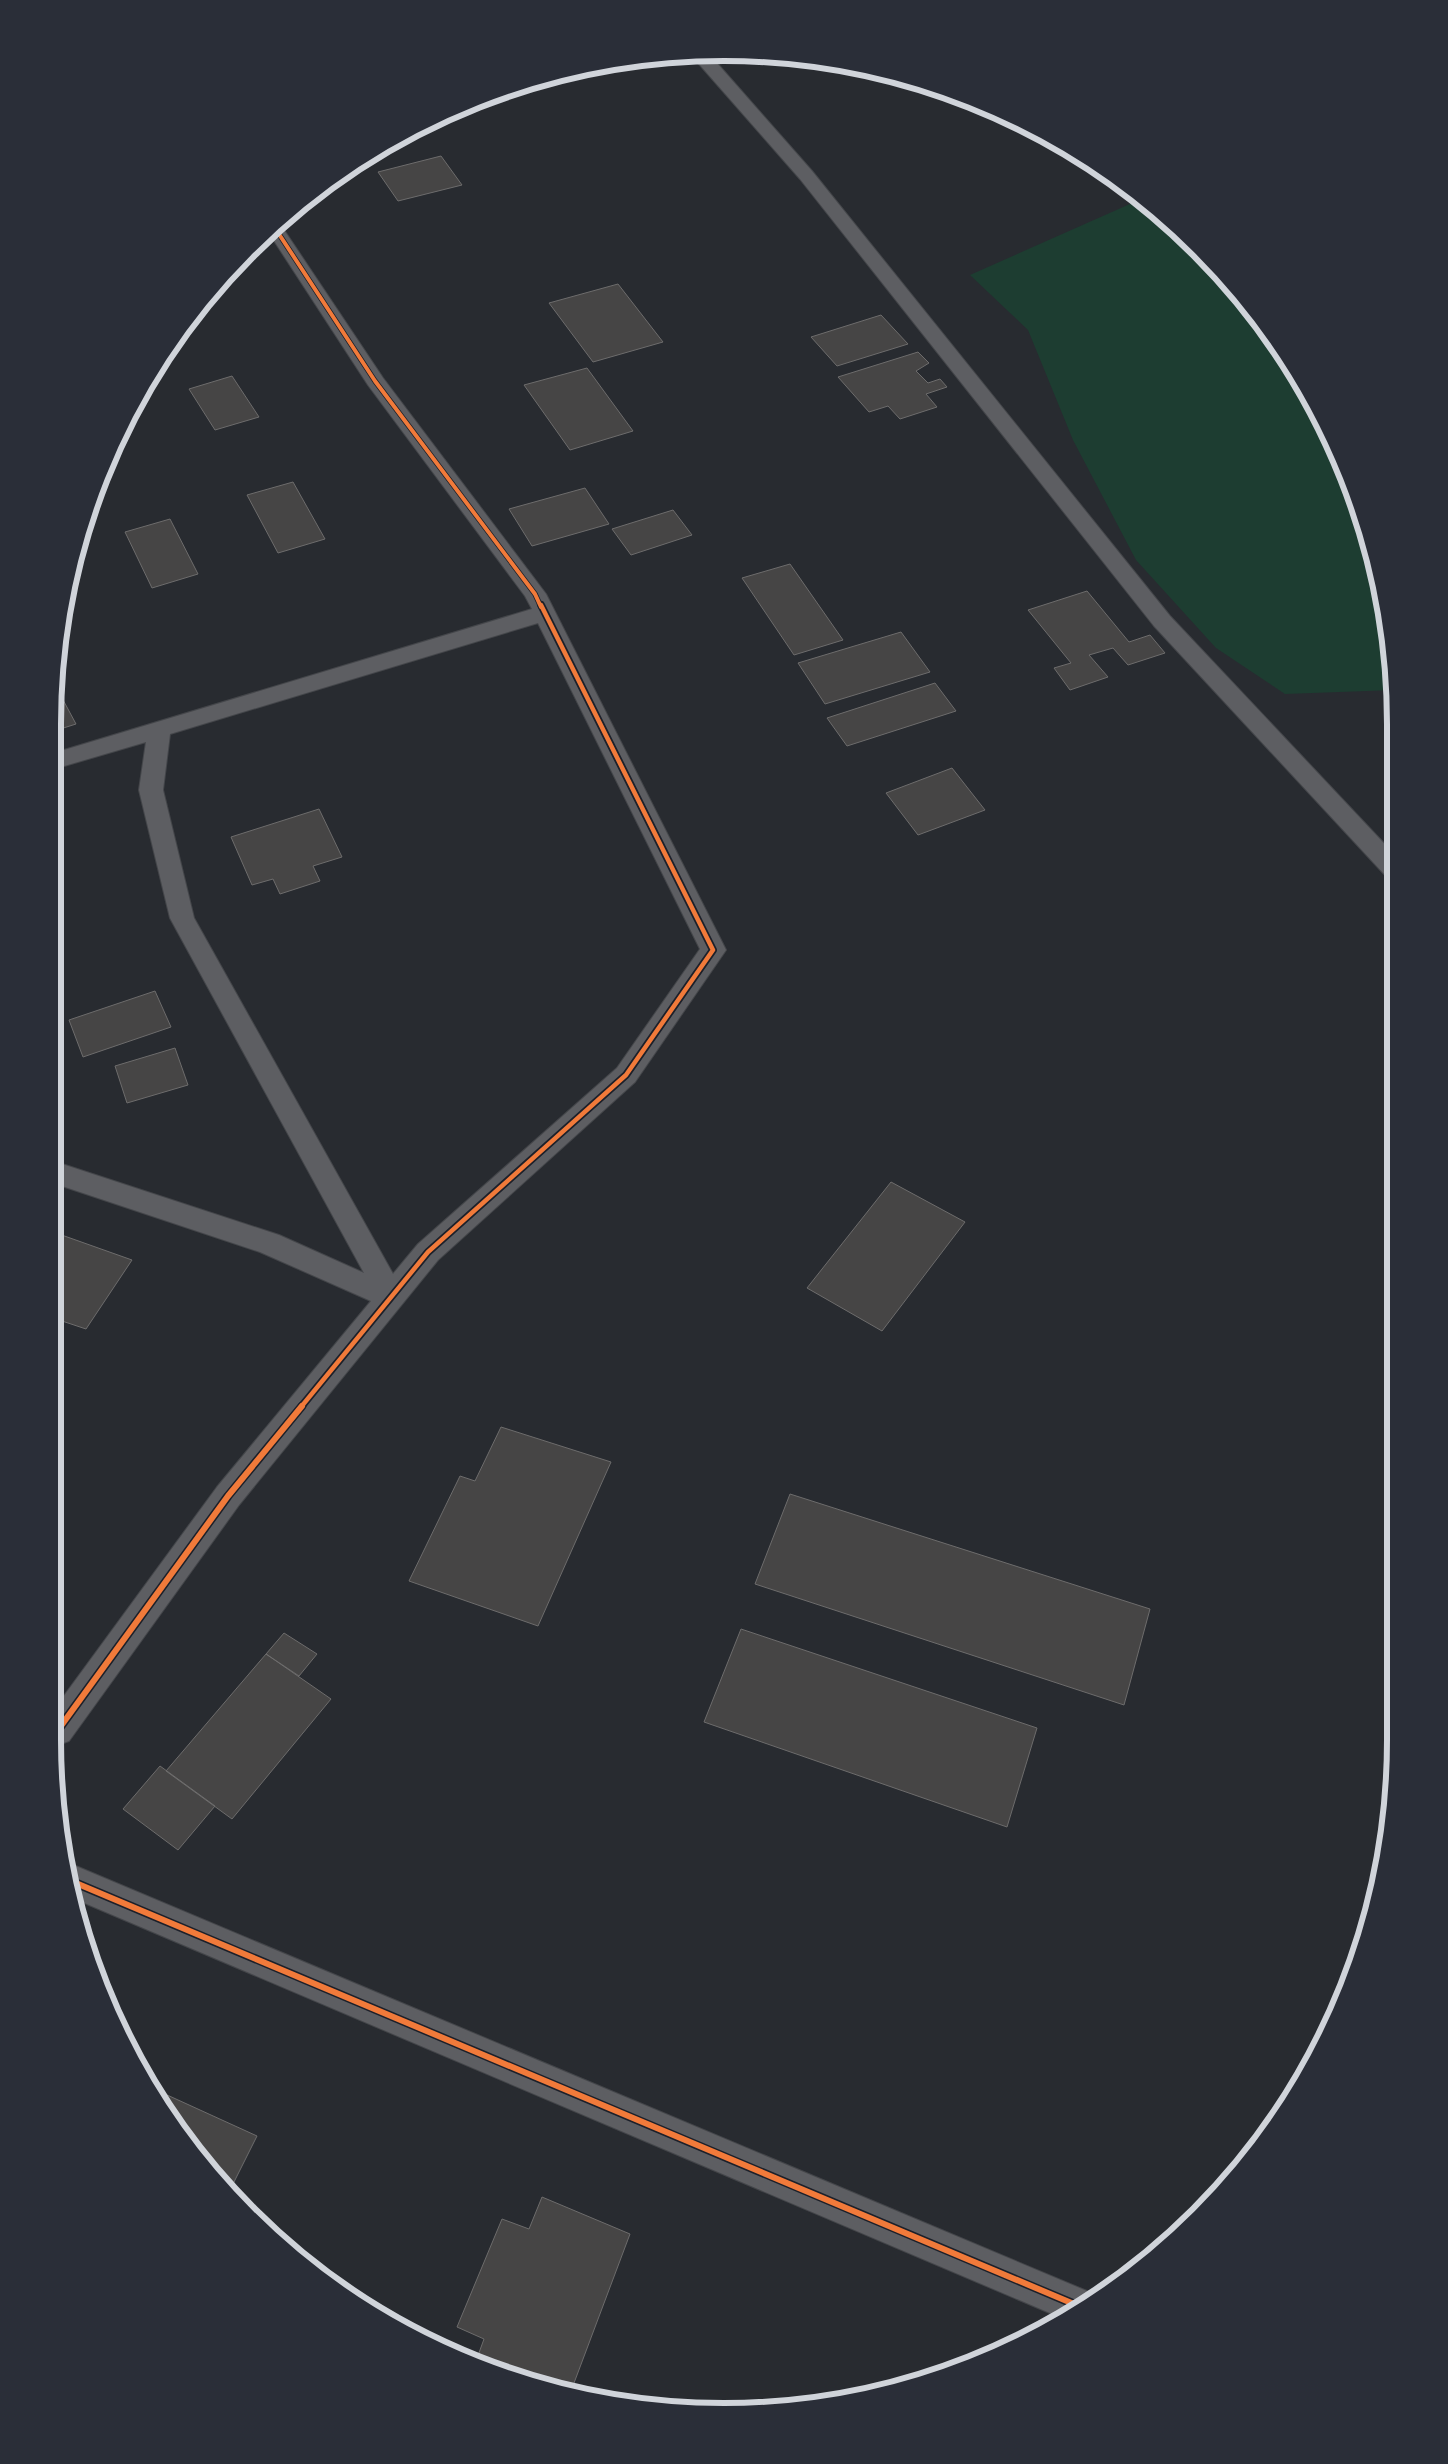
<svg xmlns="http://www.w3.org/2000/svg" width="1448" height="2464" font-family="Rubik,sans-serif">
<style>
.green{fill:#1d3d31}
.building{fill:#464545;stroke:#6d6c6c}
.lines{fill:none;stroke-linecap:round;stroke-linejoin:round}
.minor-casing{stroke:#44464a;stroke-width:2}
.minor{fill:#5d5e62;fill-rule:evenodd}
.cycleway-far2-casing{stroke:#1c202a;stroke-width:5.5}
.cycleway-far1-casing{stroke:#1c202a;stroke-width:8}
.cycleway-casing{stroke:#1c202a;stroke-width:9}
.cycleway-far2{stroke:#f17a3a;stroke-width:4}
.cycleway-far1{stroke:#f17a3a;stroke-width:4.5}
.cycleway{stroke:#f17a3a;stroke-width:6}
.rim{fill:none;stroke:#d0d4da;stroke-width:6}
</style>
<rect width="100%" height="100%" fill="#282b30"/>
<path class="green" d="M1139,200L1199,249L1305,388L1360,508L1394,680V690L1285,694L1216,648L1136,560L1073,440L1028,330L970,275Z"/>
<path class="building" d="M441,156L462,185L398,201L378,172Z
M618,284L663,342L593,362L549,303Z
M881,315L908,344L837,366L811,337Z
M918,352L929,363L916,371L928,383L940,379L947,387L926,394L937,407L900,419L888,406L869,412L838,377Z
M587,368L633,431L570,450L524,385Z
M232,376L259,417L215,430L189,389Z
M293,482L325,539L278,553L247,495Z
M585,488L609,524L532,546L509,509Z
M673,510L692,535L631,555L612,529Z
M170,519L198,574L152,588L125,532Z
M790,564L843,640L794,655L742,578Z
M1087,591L1129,642L1150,635L1165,653L1128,665L1113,648L1089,655L1108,677L1070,690L1054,668L1071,663L1028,610Z
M901,632L930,672L825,704L798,663Z
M54,683L76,724L54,731Z
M935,683L956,711L847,746L827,718Z
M952,768L985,810L918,835L886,793Z
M319,809L342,857L313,866L320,881L280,894L273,879L252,885L231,837Z
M155,991L171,1027L83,1057L69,1020Z
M175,1048L188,1085L127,1103L115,1066Z
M891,1182L965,1222L882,1331L807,1288Z
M56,1233L132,1260L86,1329L56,1319Z
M501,1427L611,1462L538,1626L409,1581L460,1476L475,1481Z
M790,1494L1150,1609L1124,1705L755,1584Z
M741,1629L1037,1728L1007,1827L704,1722Z
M284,1633L317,1654L299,1676L266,1654Z
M266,1654L331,1699L232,1819L166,1771Z
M160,1766L215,1806L178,1850L123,1809Z
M154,2089L257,2136L229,2192L191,2149Z
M542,2197L630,2234L571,2391L550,2389L476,2361L484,2339L457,2327L502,2219L529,2229Z"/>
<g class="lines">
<g class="minor-casing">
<path id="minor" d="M709,54L812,171L1170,616L1394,854V878L1385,875L1154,626L800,179L692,56Z
M280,224L383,378L546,594L726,950L635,1082L438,1260L239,1505L69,1741L58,1745V1704L217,1487L371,1301L260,1252L56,1184V1162L279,1235L364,1273L170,918L139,790L146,742L54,769V753L532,609L525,596L368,385L269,233ZM538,623L700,949L617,1068L418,1244L393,1274L194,918L163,790L170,734Z
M71,1864L1094,2294L1096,2298L1064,2319L75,1899L67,1866Z"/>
</g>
<use href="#minor" class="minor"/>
<g class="cycleway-far2-casing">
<path id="cycleway-far2" d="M275,228L375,381L535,594L541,607"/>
</g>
<g class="cycleway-far1-casing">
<path id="cycleway-far1" d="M301,1407L428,1252L626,1075L713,950L541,605"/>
</g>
<g class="cycleway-casing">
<path id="cycleway" d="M58,1730L228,1496L302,1406
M71,1881L1081,2307"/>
</g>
<use href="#cycleway-far2" class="cycleway-far2"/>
<use href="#cycleway-far1" class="cycleway-far1"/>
<use href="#cycleway" class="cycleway"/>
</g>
<path d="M0 0H1448V2464H0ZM724 61H724A663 663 0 0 1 1387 724V1740A663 663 0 0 1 724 2403H724A663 663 0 0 1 61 1740V724A663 663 0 0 1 724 61Z" fill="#2a2e38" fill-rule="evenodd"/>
<path class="rim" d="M724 61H724A663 663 0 0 1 1387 724V1740A663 663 0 0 1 724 2403H724A663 663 0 0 1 61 1740V724A663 663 0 0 1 724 61Z"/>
</svg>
